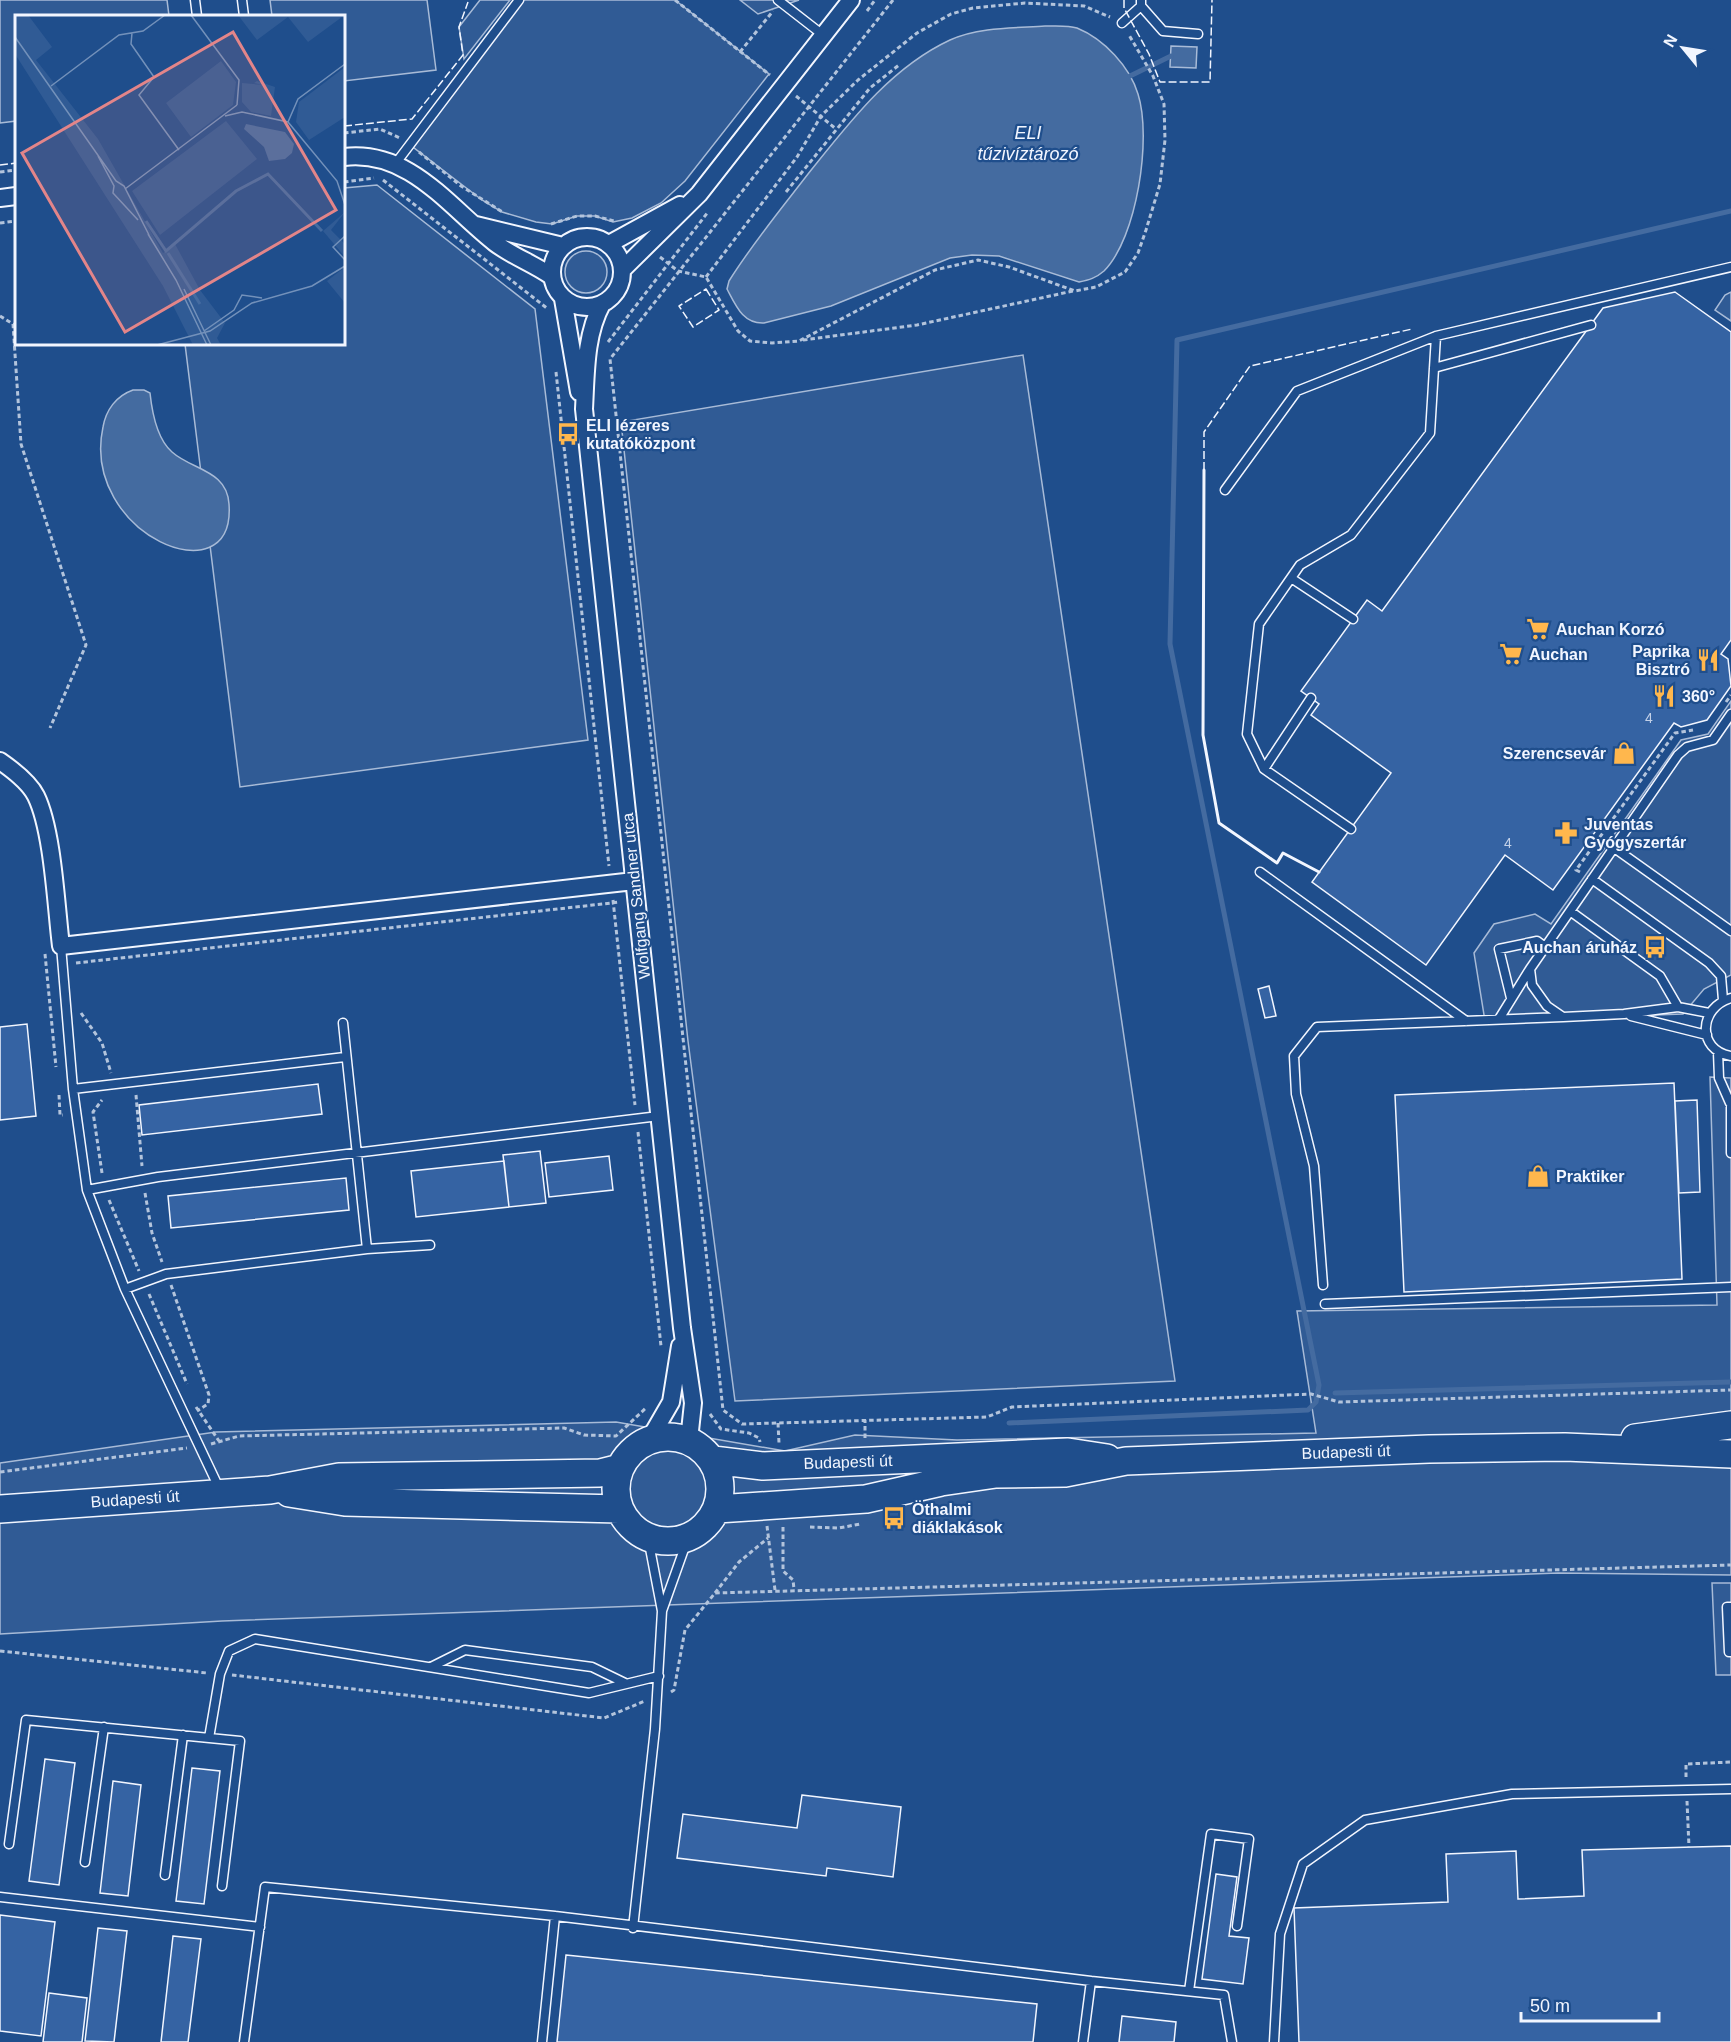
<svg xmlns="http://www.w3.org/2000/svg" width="1731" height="2042" font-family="Helvetica,sans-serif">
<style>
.built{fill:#305b95;stroke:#a8bbd7;stroke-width:1.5}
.water{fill:#446ba0;stroke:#a8bbd7;stroke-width:1.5}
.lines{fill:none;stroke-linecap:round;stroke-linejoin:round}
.stream{stroke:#446ba0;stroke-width:5}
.building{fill:#3563a3;stroke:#f2f6ff;stroke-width:1.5}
.lane-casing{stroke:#f2f6ff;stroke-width:11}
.street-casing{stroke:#f2f6ff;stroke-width:20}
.primary-casing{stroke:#f2f6ff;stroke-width:30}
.path{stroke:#b3c4dc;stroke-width:3;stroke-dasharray:4.5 3;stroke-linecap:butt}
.lane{stroke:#1f4e8c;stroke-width:8}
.street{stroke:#1f4e8c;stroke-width:16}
.primary{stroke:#1f4e8c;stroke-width:27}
.fence{stroke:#f2f6ff;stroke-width:1.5;stroke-dasharray:8 3;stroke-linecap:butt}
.wall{stroke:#f2f6ff;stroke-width:3}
.labels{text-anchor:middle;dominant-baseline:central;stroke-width:4.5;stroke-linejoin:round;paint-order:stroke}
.number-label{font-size:14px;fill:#c3d1e8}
.poi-label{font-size:16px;font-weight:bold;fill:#f2f6ff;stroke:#1f4e8c;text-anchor:start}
.street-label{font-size:16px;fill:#f2f6ff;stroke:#1f4e8c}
.water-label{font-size:18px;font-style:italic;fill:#f2f6ff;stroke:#1f4e8c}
.inset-river{fill:none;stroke:#446ba0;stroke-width:3}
.inset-road{fill:none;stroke:#7391ba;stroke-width:1.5}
.view{fill:#e38589;fill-opacity:0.15;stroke:#e38589;stroke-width:3}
.inset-edge{fill:none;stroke:#f2f6ff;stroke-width:3}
</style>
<rect width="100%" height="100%" fill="#1f4e8c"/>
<path class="built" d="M0,0H167L169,16H16V121L0,123Z
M270,0H427L436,70L344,81V16H272Z
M480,0H510L464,59L459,27Z
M519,0H675L769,74L685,181L661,203L632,218L613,222L595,216H577L552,224L536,222L502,212L482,200L409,144Z
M740,0H799L758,14Z
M377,185L535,309L588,740L240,787L185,344H344V188Z
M565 272a21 21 0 1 1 42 0a21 21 0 1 1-42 0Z
M1731,292V321L1715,310L1725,295Z
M1023,355L1175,1381L735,1401L688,1041L621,422Z
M1731,701V975L1704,989L1683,1014L1485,1021L1474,953L1494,924L1535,914L1551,924L1681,740L1708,734Z
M1710,1077L1731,1078V1575L1558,1573L222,1621L0,1634V1463L216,1432L616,1422L785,1451L855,1435L957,1440L1316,1433L1297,1311L1717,1305Z
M1712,1583H1731V1675H1716Z"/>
<path class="water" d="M1045,26C1055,26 1068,25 1077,28C1104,39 1130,67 1138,94C1152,138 1137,238 1104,271C1096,278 1089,280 1079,282L999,256L972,255L950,258L831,306L764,323C743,324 736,306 727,289L729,281C752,244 781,209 808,174C849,123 890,68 950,40C978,27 1015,28 1045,26Z
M1171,46L1197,47L1196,68L1170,67Z
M133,390H144L150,393C152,412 157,439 172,452C192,470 227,470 229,504C236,600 80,534 103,427C106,410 116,396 133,390Z"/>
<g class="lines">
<path class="stream" d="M1130,76L1171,56
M1335,1393L1731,1382
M1009,1423L1308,1410L1316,1402L1319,1385L1170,644L1177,340L1731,211"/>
</g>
<path class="building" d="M1675,292L1731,332V640L1721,654L1728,659L1731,686L1707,720L1681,727L1674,723L1553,890L1505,855L1426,965L1312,882L1391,773L1311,715L1319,704L1301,691L1367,600L1382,611L1603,308Z
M1269,986L1276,1016L1265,1018L1258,989Z
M27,1024L36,1116L0,1120V1027Z
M1674,1083L1682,1279L1404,1292L1395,1095Z
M318,1084L322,1114L142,1135L139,1105Z
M1697,1100L1700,1192L1679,1193L1675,1101Z
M540,1151L546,1203L509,1207L503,1155Z
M609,1156L613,1190L549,1197L545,1163Z
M504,1161L509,1207L416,1217L411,1171Z
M346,1178L349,1210L171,1228L168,1196Z
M45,1759L75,1763L59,1885L29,1881Z
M192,1768L220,1771L204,1904L176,1901Z
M113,1781L141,1785L128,1896L100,1893Z
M802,1795L901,1807L893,1877L827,1868L826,1876L677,1858L683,1814L797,1828Z
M1731,1846V2042H1299L1294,1908L1448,1902L1446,1854L1516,1851L1518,1899L1584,1896L1582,1850Z
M1216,1874L1237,1877L1229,1936L1249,1938L1243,1984L1202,1979Z
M0,1915L55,1922L41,2036L0,2031Z
M98,1928L127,1931L114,2042L85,2041Z
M173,1936L201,1939L188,2042H161Z
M566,1955L1037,2004L1033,2042H557Z
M49,1993L87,1998L82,2042H43Z
M1122,2016L1176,2022L1174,2042H1119Z"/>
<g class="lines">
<g class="lane-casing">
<path id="lane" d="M195,0L197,16
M242,0L244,16
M778,0L823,35
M1141,6L1163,31L1198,34
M1122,23L1141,6V0
M396,163L519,0
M1434,368L1591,325
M1225,490L1297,391L1436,336L1731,267
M1291,578L1353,619
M1264,769L1311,698
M1351,829L1264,769L1247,734L1259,624L1300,565L1351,535L1430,433L1436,336
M1613,847L1731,931
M1260,872L1466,1021
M1592,879L1709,963L1721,976L1723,1000
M1570,911L1660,976L1678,1007
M61,946L73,1089L87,1190L125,1289L220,1490
M1511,998L1499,949L1537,941L1545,947
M1731,998C1699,1007 1696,1050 1731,1056
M1709,1013L1678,1007L1624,1014L1563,1017L1547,1006L1532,985L1530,969L1678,755L1687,747L1713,740L1731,714
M1631,1016L1707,1035
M1499,1019L1530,969
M343,1023L367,1249
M1718,1052L1719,1078L1730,1103
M73,1089L345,1057
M1731,1103V1153
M87,1190L158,1177L659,1116
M1323,1285L1314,1166L1296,1094L1294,1056L1317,1027L1563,1017
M125,1289L166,1274L367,1249L430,1245
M1325,1304L1731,1287
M1731,1607H1727L1729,1652H1731
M662,1611L688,1538
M431,1667L465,1650L592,1667L625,1683
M209,1738L220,1674L229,1651L255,1639L589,1693L659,1676
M9,1844L26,1720L240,1741L222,1886
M85,1862L104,1727
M165,1875L183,1735
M0,1897L260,1927
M633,1928L655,1729L662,1611L648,1538
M1091,1981L1224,1995L1232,2042
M1189,1991L1211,1834L1249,1839L1237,1926
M244,2042L265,1887L555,1916L1091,1981L1083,2042
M542,2042L555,1916
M1274,2042L1280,1934L1303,1864L1365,1820L1512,1794L1731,1789"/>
</g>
<g class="street-casing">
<path id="street" d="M344,157C409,149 449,207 495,243C512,256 534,264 551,276
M0,198L16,196
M476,225L563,246
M552 272a35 35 0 1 1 70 0a35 35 0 1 1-70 0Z
M609,244L680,205
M622,270L699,194L851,0
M563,299L579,392
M602,304C585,335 586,374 584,409L682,1328L693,1403L689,1440
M0,761C13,770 29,782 36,796C53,831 56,906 61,946L634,881
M649,1440L671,1402L680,1346"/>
</g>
<g class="primary-casing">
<path id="primary" d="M616 1489a52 52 0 1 1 104 0a52 52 0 1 1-104 0Z
M1635,1438L1731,1425
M713,1460L763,1466L1068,1452L1107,1458
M289,1493L345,1502L619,1509
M0,1509L270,1490L339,1477L600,1473L620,1468
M717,1509L866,1499L941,1482L996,1474L1065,1473L1126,1461L1429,1449L1565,1447L1731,1454"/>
</g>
<path class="path" d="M675,0L770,75
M893,0L610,359L723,1410L742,1424L987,1417L1012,1407L1311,1394L1339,1402L1731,1390
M867,11L875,0
M740,52L773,11
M796,96L836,129
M344,133L380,129L400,138
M419,152L461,186L504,213
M0,172L16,170
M383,180L548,309
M344,182L374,178
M786,192L870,88L899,65
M0,223L16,221
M551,224L577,216H595L614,221
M660,257L678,271L706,277L738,331L750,341L772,343L799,341L935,270L978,260L1009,267L1075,291L1096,287L1125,272L1138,253L1146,230L1160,184L1165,140L1164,104L1153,76L1129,35
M706,277L797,157L821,116L858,80L917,33L951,14L973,8L1025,3L1084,6L1110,17
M0,316L13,324L21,444L86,645L50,728
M803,340L917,325L1073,291
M608,342L708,212
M556,372L609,866
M1726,702L1731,695
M1580,872L1576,870L1675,733L1693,730
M613,900L635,1105
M45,954L56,1067
M76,963L620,902
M81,1013L102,1043L111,1073
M59,1095L60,1115H63
M136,1095L142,1166
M638,1132L661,1346
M102,1173L93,1112L102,1100
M145,1193L152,1233L162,1262
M109,1200L139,1271
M171,1285L209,1395L208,1404L197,1411
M149,1294L187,1384
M196,1407L219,1441
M710,1414L721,1429L749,1433L759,1438L760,1442
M778,1423L779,1443
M865,1438V1420
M211,1444L239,1436L564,1428L584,1435L616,1436L647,1407
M0,1472L187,1448
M767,1526L775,1590
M783,1527V1571L793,1580L794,1589
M810,1527L839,1528L860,1524
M715,1593L739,1562L768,1538
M0,1651L207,1673
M232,1675L604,1718L645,1701
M671,1692L674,1690L685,1630L715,1593L1731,1565
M1686,1777V1764L1731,1762
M1687,1801L1689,1847"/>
<use href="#lane" class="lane"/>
<use href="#street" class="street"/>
<use href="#primary" class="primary"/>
<path class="fence" d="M1124,0V8L1149,54L1160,82H1210L1212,0
M344,126L412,119L463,55L459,27L468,2
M0,165L16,163
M706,289L719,310L693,327L679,306Z
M1204,470V432L1250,366L1412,329"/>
<path class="wall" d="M1204,470L1203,735L1219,823L1277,863L1283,853L1319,872"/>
</g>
<defs>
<g id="bus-bare" transform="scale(1.8)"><path d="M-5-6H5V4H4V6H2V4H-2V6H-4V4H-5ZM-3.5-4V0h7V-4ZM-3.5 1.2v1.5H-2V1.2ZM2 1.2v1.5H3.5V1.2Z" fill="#ffb74d" stroke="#1f4e8c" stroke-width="2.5" paint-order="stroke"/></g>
<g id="supermarket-bare" transform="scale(1.8)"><path d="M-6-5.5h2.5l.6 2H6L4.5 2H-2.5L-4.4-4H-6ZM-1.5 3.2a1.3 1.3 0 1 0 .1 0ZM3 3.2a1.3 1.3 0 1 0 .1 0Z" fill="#ffb74d" stroke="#1f4e8c" stroke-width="2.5" paint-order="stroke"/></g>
<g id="restaurant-bare" transform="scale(1.8)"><path d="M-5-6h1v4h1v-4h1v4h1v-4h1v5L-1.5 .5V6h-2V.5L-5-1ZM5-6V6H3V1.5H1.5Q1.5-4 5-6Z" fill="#ffb74d" stroke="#1f4e8c" stroke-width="2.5" paint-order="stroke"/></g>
<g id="shop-bare" transform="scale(1.8)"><path d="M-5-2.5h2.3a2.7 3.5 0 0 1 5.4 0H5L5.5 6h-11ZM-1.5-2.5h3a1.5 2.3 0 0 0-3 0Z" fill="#ffb74d" stroke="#1f4e8c" stroke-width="2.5" paint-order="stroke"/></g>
<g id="pharmacy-bare" transform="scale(1.8)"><path d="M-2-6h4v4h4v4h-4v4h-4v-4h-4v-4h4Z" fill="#ffb74d" stroke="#1f4e8c" stroke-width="2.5" paint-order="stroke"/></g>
</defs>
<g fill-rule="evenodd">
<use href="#bus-bare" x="568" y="434"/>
<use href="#supermarket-bare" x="1538" y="629"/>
<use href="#supermarket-bare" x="1511" y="654"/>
<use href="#restaurant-bare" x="1708" y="660"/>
<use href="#restaurant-bare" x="1664" y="696"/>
<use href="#shop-bare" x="1624" y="753"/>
<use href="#pharmacy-bare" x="1566" y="833"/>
<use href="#bus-bare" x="1655" y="947"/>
<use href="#shop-bare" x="1538" y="1176"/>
<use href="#bus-bare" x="894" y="1518"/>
</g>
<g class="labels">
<g class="number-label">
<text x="1649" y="718">4</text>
<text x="1508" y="843">4</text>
</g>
<g class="poi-label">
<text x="586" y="425">ELI lézeres<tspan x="586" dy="18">kutatóközpont</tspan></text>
<text x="1556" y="629">Auchan Korzó</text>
<text x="1690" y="651" text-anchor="end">Paprika<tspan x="1690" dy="18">Bisztró</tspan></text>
<text x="1529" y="654">Auchan</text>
<text x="1682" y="696">360°</text>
<text x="1606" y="753" text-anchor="end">Szerencsevár</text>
<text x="1584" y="824">Juventas<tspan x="1584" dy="18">Gyógyszertár</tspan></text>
<text x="1637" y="947" text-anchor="end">Auchan áruház</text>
<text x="1556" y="1176">Praktiker</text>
<text x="912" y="1509">Öthalmi<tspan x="912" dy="18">diáklakások</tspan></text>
</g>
<g class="street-label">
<text transform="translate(636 896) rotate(-96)">Wolfgang Sandner utca</text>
<text transform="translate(1346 1452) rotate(-2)">Budapesti út</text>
<text transform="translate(848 1462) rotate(-2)">Budapesti út</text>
<text transform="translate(135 1499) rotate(-4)">Budapesti út</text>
</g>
<g class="water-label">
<text x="1028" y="133">ELI<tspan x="1028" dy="21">tűzivíztározó</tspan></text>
</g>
</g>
<g transform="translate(15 15)">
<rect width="330" height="330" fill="#1f4e8c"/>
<path d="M0,0H13L37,32L21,45L83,124L148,238L160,229L185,275L210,308L202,323L206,330H178L148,271L0,39ZM223,0H330V5L327,2L293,27L273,2L242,25ZM206,46L221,67L218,90L176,122L151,88ZM330,52V102L294,125L281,107L284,87ZM242,66L260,72L256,101L236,97L227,87V68L248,70L239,68ZM211,106L242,144L145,220L117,176ZM330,197L316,215L330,229V242L308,216ZM330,252V288L312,266Z" fill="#305b95"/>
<path d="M231,109L270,117L279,129L277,138L270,144L254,146L249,132L229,114Z" fill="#446ba0"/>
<path class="inset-river" d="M131,206L151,236L221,176L253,159L307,216M153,238L185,289"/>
<path class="inset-road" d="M176,0L224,65L222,90M117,18L116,29L139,62L124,80L164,135M0,22L101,166L109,171L134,220M36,71L104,20L128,16L150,0M210,101L227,97L273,107L322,166L330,190M273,107L283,84L330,49M83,141L99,171L98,178L123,205M110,174L222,90M133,219L161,265L192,330M330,221L318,232L330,245M169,274L196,330M189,316L219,295L227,280L247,283M142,330L195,316L237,288L297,271L330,251"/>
<path class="view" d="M218,17L321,195L110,317L7,138Z"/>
<rect width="330" height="330" class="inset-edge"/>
</g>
<g transform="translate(1683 48) rotate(300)" stroke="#1f4e8c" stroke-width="4.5" paint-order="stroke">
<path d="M0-4.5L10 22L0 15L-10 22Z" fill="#f2f6ff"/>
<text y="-9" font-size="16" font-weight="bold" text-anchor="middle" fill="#f2f6ff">N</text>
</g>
<path d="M1521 2012v9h138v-9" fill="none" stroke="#f2f6ff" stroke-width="3"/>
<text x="1530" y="2012" font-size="18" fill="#f2f6ff" stroke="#1f4e8c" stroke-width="4.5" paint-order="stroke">50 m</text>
</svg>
